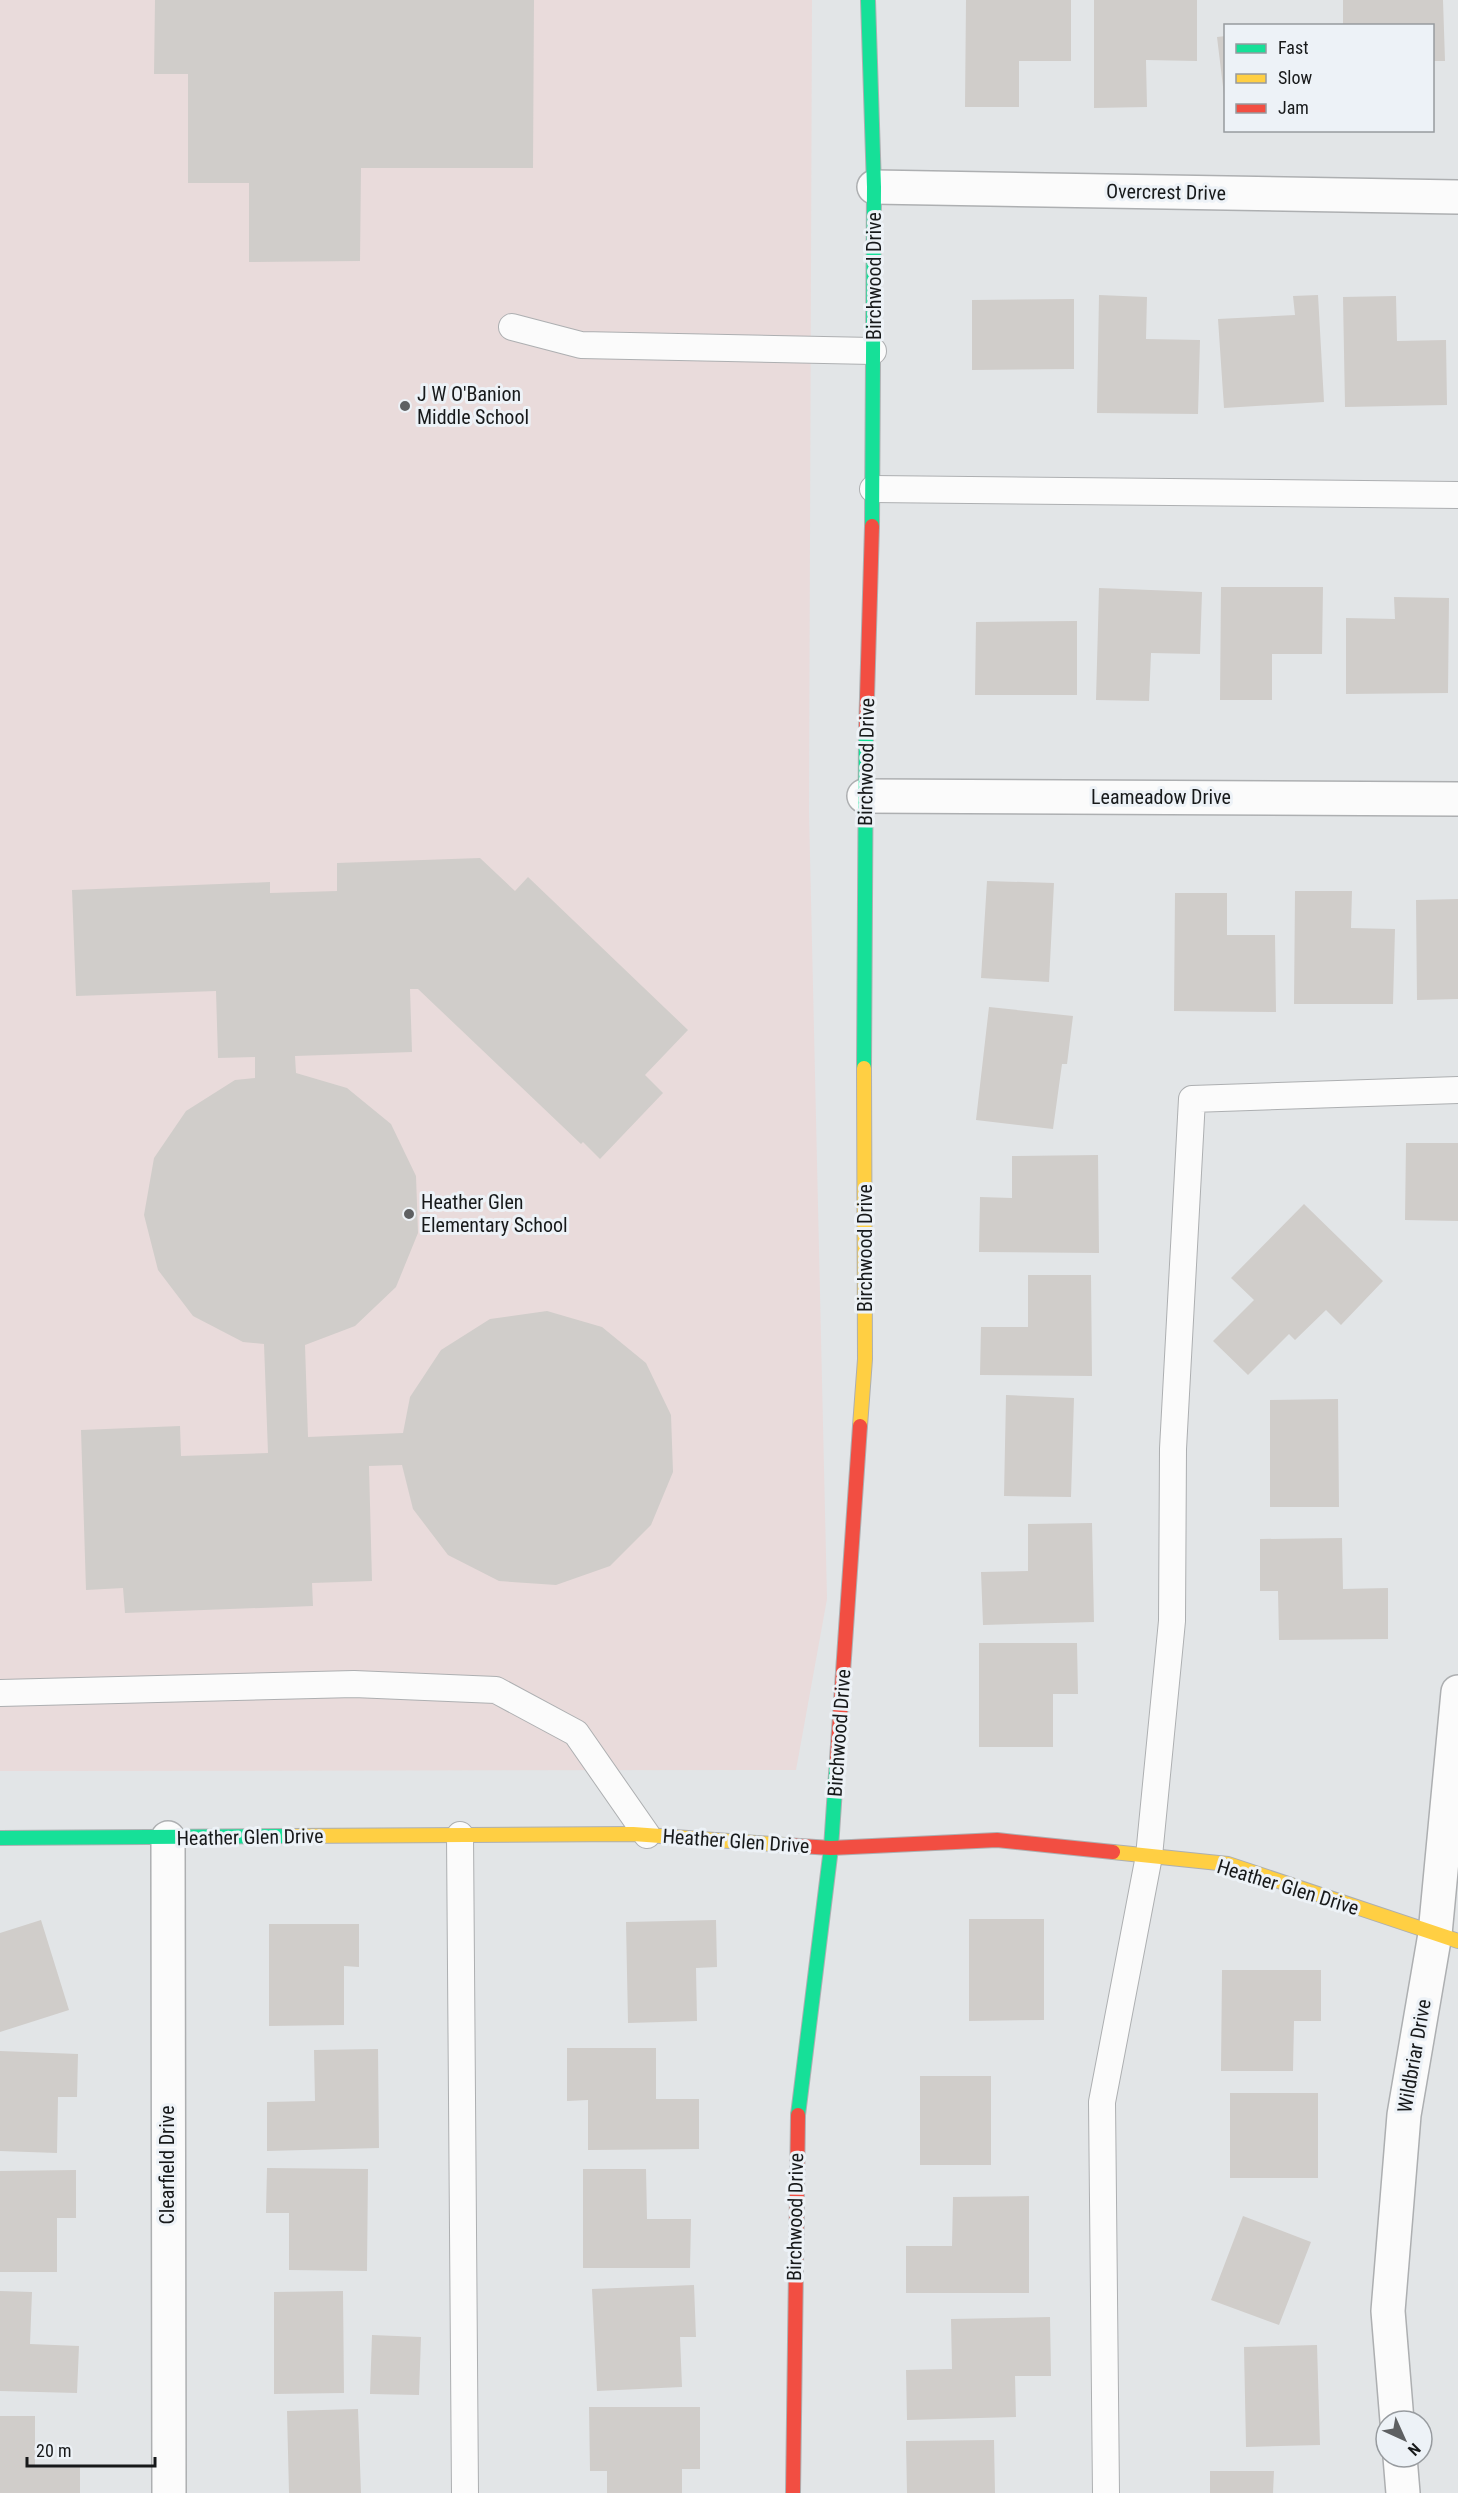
<svg xmlns="http://www.w3.org/2000/svg" width="1458" height="2493" font-family="'Roboto Condensed',sans-serif">
<style>
.education{fill:#e9dbdb}
.building{fill:#d0cdca}
.lines{fill:none;stroke-linecap:round;stroke-linejoin:round}
.lane-casing{stroke:#adafb1;stroke-width:28}
.street-casing{stroke:#adafb1;stroke-width:36}
.fast-casing{stroke:#adafb1;stroke-width:16}
.slow-casing{stroke:#adafb1;stroke-width:16}
.jam-casing{stroke:#adafb1;stroke-width:16}
.lane{stroke:#fbfbfb;stroke-width:26}
.street{stroke:#fbfbfb;stroke-width:33}
.fast{stroke:#16e098;stroke-width:14}
.slow{stroke:#ffcf43;stroke-width:14}
.jam{stroke:#f24e42;stroke-width:14}
.poi-dot{fill:#5e6062;stroke:#edf2f7;stroke-width:2}
.labels{text-anchor:middle;dominant-baseline:central;stroke-width:6;stroke-linejoin:round;paint-order:stroke}
.street-label{font-size:20px;fill:#17191a;stroke:#edf2f7}
.poi-label{font-size:20px;fill:#17191a;stroke:#edf2f7;text-anchor:start}
</style>
<rect width="100%" height="100%" fill="#e2e5e7"/>
<path class="education" d="M0,0H812L809,812L827,1599L796,1770L0,1771Z"/>
<path class="building" d="M155,0H534L533,168H361L360,261L249,262V183H188V74H154Z
M966,0H1071V61H1019V107H965Z
M1094,0H1197V61L1146,60L1147,107L1094,108Z
M1343,0H1443L1445,61H1432V26H1343Z
M1226,36V95H1224L1217,37Z
M1099,295L1147,297L1146,339L1200,340L1198,414L1097,413Z
M1318,295L1324,402L1224,408L1218,319L1295,315L1293,296Z
M1396,296L1397,341L1446,340L1447,405L1345,407L1343,297Z
M1074,299V369L972,370V300Z
M1221,587H1323L1322,654H1272V700H1220Z
M1099,588L1202,592L1200,654L1151,653L1149,701L1096,700Z
M1394,597L1449,598L1448,693L1346,694V618L1395,619Z
M1077,621V695H975L976,622Z
M480,858L515,891L528,877L688,1030L645,1075L663,1093L600,1159L583,1142L581,1144L418,989H410L412,1052L295,1056L296,1073L347,1088L391,1124L416,1176L418,1233L396,1287L355,1326L305,1345L308,1437L403,1433L410,1397L441,1350L490,1319L547,1311L602,1327L646,1363L671,1415L673,1472L651,1525L610,1566L556,1585L499,1581L448,1555L413,1509L402,1465L369,1466L372,1581L312,1583L313,1606L125,1613L123,1588L86,1590L81,1430L180,1426L181,1456L268,1453L264,1344L243,1342L193,1316L158,1270L144,1215L154,1158L186,1111L235,1080L255,1078V1057L218,1058L216,991L76,996L72,890L270,882V893L337,891V863Z
M987,881L1054,883L1049,982L981,978Z
M1295,891H1352L1351,928L1395,929L1393,1004H1294Z
M1175,893H1227V935H1275L1276,1012L1174,1011Z
M1458,899V999L1417,1000L1416,900Z
M989,1007L1073,1016L1067,1064H1062L1053,1129L976,1120Z
M1406,1143H1458V1221L1405,1220Z
M1098,1155L1099,1253L979,1252L980,1197L1012,1198V1156Z
M1304,1204L1383,1281L1341,1325L1326,1310L1295,1340L1289,1334L1248,1375L1213,1341L1254,1300L1231,1278Z
M1028,1275H1091L1092,1376L980,1375L981,1327H1028Z
M1006,1395L1074,1398L1071,1497L1004,1496Z
M1338,1399L1339,1507H1270V1400Z
M1092,1523L1094,1622L983,1625L981,1572L1028,1571V1524Z
M1342,1538L1343,1589L1388,1588V1639L1279,1640L1278,1591H1260V1539Z
M979,1643H1077L1078,1694H1053V1747H979Z
M969,1919H1044V2020L969,2021Z
M41,1920L69,2010L0,2032V1933Z
M716,1920L717,1967L696,1968L697,2021L628,2023L626,1922Z
M269,1924H359V1967L344,1966V2025L269,2026Z
M1222,1970H1321V2021H1294L1293,2071H1221Z
M567,2048H656V2099H699V2149L588,2150V2100L567,2101Z
M378,2049L379,2148L267,2151V2102L315,2101L314,2050Z
M0,2051L78,2054L77,2097H58L57,2153L0,2151Z
M920,2076H991V2165H920Z
M1230,2093H1318V2178H1230Z
M267,2168L368,2169L367,2271L289,2270V2213H266Z
M583,2169H646L647,2219H691L690,2268H583Z
M76,2170V2218H57V2272H0V2171Z
M1029,2196V2293H906V2246H952L953,2197Z
M1243,2216L1311,2242L1279,2325L1211,2300Z
M694,2285L696,2337H680L682,2387L597,2391L592,2289Z
M0,2291L32,2292L30,2344L79,2346L77,2393L0,2391Z
M343,2291L344,2393L274,2394V2292Z
M1050,2317L1051,2376H1015L1016,2417L907,2420L906,2370L952,2369L951,2319Z
M372,2335L421,2337L419,2395L370,2394Z
M1317,2345L1320,2445L1246,2447L1244,2347Z
M589,2407H700V2469H682V2493H607V2471H590Z
M358,2409L361,2493H289L287,2411Z
M0,2416H35V2467H80V2493H0Z
M994,2440L995,2493H907L906,2441Z
M1210,2471H1274L1273,2493H1210Z"/>
<g class="lines">
<g class="lane-casing">
<path id="lane" d="M512,327L581,345L873,351
M873,489L1458,495
M0,1693L354,1684L496,1690L576,1733L647,1835
M460,1835L465,2493
M1106,2493L1102,2102L1149,1856L1172,1621L1173,1449L1192,1099L1458,1090"/>
</g>
<g class="street-casing">
<path id="street" d="M874,187L1458,197
M864,796L1458,799
M168,1838L169,2493
M1397,2421L1388,2311L1404,2115L1435,1934L1458,1692
M1400,2457L1403,2493"/>
</g>
<g class="fast-casing">
<path id="fast" d="M868,0L874,187L872,526
M864,1068L866,732
M0,1838L289,1836
M798,2115L831,1848L837,1759"/>
</g>
<g class="slow-casing">
<path id="slow" d="M860,1426L865,1359L864,1068
M289,1836L633,1834L785,1845
M1113,1852L1228,1864L1458,1941"/>
</g>
<g class="jam-casing">
<path id="jam" d="M866,732L872,526
M837,1759L860,1426
M785,1845L831,1848L997,1840L1113,1852
M793,2493L798,2115"/>
</g>
<use href="#lane" class="lane"/>
<use href="#street" class="street"/>
<use href="#fast" class="fast"/>
<use href="#slow" class="slow"/>
<use href="#jam" class="jam"/>
</g>
<g class="poi-dot">
<circle cx="405" cy="406" r="6"/>
<circle cx="409" cy="1214" r="6"/>
</g>
<g class="labels">
<g class="street-label">
<text transform="translate(1166 192) rotate(1)">Overcrest Drive</text>
<text transform="translate(874 276) rotate(-90)">Birchwood Drive</text>
<text transform="translate(866 762) rotate(-89)">Birchwood Drive</text>
<text x="1161" y="797">Leameadow Drive</text>
<text transform="translate(865 1248) rotate(-90)">Birchwood Drive</text>
<text transform="translate(839 1733) rotate(-86)">Birchwood Drive</text>
<text transform="translate(250 1837) rotate(-1)">Heather Glen Drive</text>
<text transform="translate(736 1841) rotate(4)">Heather Glen Drive</text>
<text transform="translate(1288 1887) rotate(17)">Heather Glen Drive</text>
<text transform="translate(1414 2056) rotate(-80)">Wildbriar Drive</text>
<text transform="translate(167 2165) rotate(-90)">Clearfield Drive</text>
<text transform="translate(795 2217) rotate(-89)">Birchwood Drive</text>
</g>
<g class="poi-label">
<text x="417" y="394">J W O'Banion<tspan x="417" dy="23">Middle School</tspan></text>
<text x="421" y="1202">Heather Glen<tspan x="421" dy="23">Elementary School</tspan></text>
</g>
</g>
<rect x="1224" y="24" width="210" height="108" fill="#edf2f7" stroke="#979b9f" stroke-width="1.5"/>
<rect x="1236" y="44" width="30" height="9" fill="#16e098" stroke="#979b9f" stroke-width="1.5"/>
<text x="1278" y="54" font-size="18" fill="#17191a">Fast</text>
<rect x="1236" y="74" width="30" height="9" fill="#ffcf43" stroke="#979b9f" stroke-width="1.5"/>
<text x="1278" y="84" font-size="18" fill="#17191a">Slow</text>
<rect x="1236" y="104" width="30" height="9" fill="#f24e42" stroke="#979b9f" stroke-width="1.5"/>
<text x="1278" y="114" font-size="18" fill="#17191a">Jam</text>
<g transform="translate(1404 2439) rotate(135)"><circle r="28" fill="#edf2f7" stroke="#979b9f" stroke-width="1.5"/>
<path d="M0-4.5L10 22L0 15L-10 22Z" fill="#5e6062"/>
<text y="-9" font-size="16" font-weight="bold" text-anchor="middle" fill="#17191a">N</text>
</g>
<path d="M27 2457v9h128v-9" fill="none" stroke="#17191a" stroke-width="3"/>
<text x="36" y="2457" font-size="18" fill="#17191a" stroke="#edf2f7" stroke-width="4.5" paint-order="stroke">20 m</text>
</svg>
